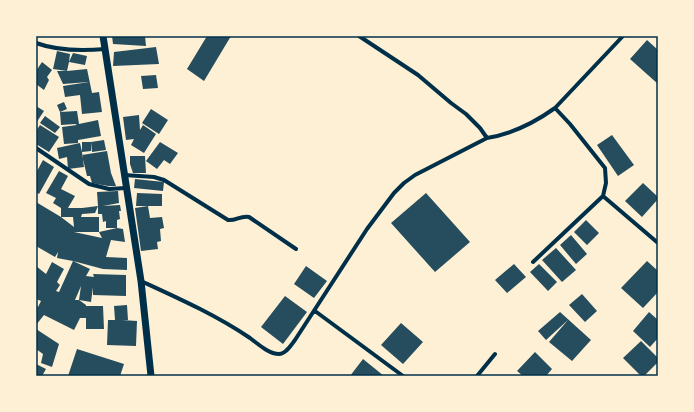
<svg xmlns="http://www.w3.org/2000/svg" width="694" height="412" font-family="'Roboto Serif',serif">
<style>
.building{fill:#264d5e;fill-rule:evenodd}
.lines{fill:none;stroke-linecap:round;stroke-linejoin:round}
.minor{stroke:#003049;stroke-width:4}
.tertiary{stroke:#003049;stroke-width:7}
.neatline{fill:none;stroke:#003049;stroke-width:1.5}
</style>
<rect width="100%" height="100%" fill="#fdf0d5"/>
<path class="building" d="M112,36H145L146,46L113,44Z
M207,36H231L204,81L187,69Z
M647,40L658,50V84L630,59Z
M156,47L159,64L113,66L114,52Z
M57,51L70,54L69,62L73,53L87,56L85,65L69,62L67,71L87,69L92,93L99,92L102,112L82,114L80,95L65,97L63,86L89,82L63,84L57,71H67L53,69Z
M42,62L52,70L47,77L49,80L44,90L36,84V71Z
M156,75L158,88L143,89L141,76Z
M64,102L67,109L60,112L77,111L79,124L98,120L101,136L78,140V143L64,144L62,127L77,125L75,124L61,125L60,112L57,105Z
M36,106L44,111L36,123Z
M151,109L168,120L159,134L142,123Z
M139,115L140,130L143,125L156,134L144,153L131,145L134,139L126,140L123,117Z
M45,116L60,127L55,133L40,123Z
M40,125L59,137L49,152L36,144V131Z
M612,135L634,165L618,176L597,145Z
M104,140L106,150L92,152L91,142Z
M82,142H91V151L82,152L84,167L68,169L67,157L59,159L57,148L80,143L82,152Z
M160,142L178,153L170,164L164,160L157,169L146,161Z
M107,151L111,173L116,186H108L92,183L90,176H87L82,155Z
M130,156H145L146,173H133L130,164Z
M43,160L54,167L39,194L36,192V173Z
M59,171L68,176L61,189L75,196L68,208H82L98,206L95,213L82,214L81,217H99V232H74L102,238L99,232L117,228H106V221L103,222L102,214H98V206L97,192L118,191L119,203L103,206L120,205L121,211H119L120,219L117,220V228L123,229L125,242L111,240L106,257L127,258V270L103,269L73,261L90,269L86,276L94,277L93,274L126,275V296L93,295V287L91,302L79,300L81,286L75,300H79L86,305V306H103L104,329H86V318H80L74,330L44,315L36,325V305L38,307L41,301L36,299V266L46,274L52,262L64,269L57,282L60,285L56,291L59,292L73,261L57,258L58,252L55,257L36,246V202L61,217V208L53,203L56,198L46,193ZM61,217H73L74,227Z
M135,179L164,182L163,191L134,188Z
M643,183L658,197V199L642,217L625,201Z
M137,193L162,194V206H148L150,218L162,217L164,228L160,229L161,241L157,242L158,249L141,251L135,208L148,206H136Z
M426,193L470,242L435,272L391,223Z
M586,220L599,233L587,245L574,232Z
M571,235L587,254L576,264L560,245Z
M556,248L576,270L562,282L542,260Z
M647,261L658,271V292L643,308L621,288Z
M514,264L526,277L507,293L495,280Z
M539,264L557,282L548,291L530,272Z
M306,266L327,281L314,298L294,284Z
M582,294L597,311L585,322L569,305Z
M285,296L307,312L283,344L261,327Z
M127,305L128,320H122L137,321L136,346L107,345L108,320H115L114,306Z
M560,312L591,340L572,361L549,342L568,320L546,340L538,331Z
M649,312L658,320V338L650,347L633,331Z
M401,323L423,342L403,364L381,345Z
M36,329L59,344L52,367L41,363L43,354L36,349Z
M641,341L658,358V362L644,376H641L623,358Z
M77,349L124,364L120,376H68Z
M535,352L552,369L546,376H523L517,371Z
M363,359L384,376H350Z
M36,364L46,369L42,376H36Z"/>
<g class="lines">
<path class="minor" d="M36,43C58,51 82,51 105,49
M555,108L623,36
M487,138C512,134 534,123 555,108L570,124L605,168L606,183L603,196L658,243
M36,148L89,184L109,189L126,188
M124,175L154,177L164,180L228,220C236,221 241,215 249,217L296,249
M533,262L603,196
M141,281C178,298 216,315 250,338C258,344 269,354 279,354C286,354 291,345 295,340L367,229L394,193L404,183L415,175L487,138L480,128L466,114L451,103L418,75L359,36
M315,311L403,376
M477,376L495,354"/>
<path class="tertiary" d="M103,36L141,281L151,376"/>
</g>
<rect width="694" height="412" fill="none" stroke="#fdf0d5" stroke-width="74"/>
<rect x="37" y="37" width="620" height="338" class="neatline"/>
</svg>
